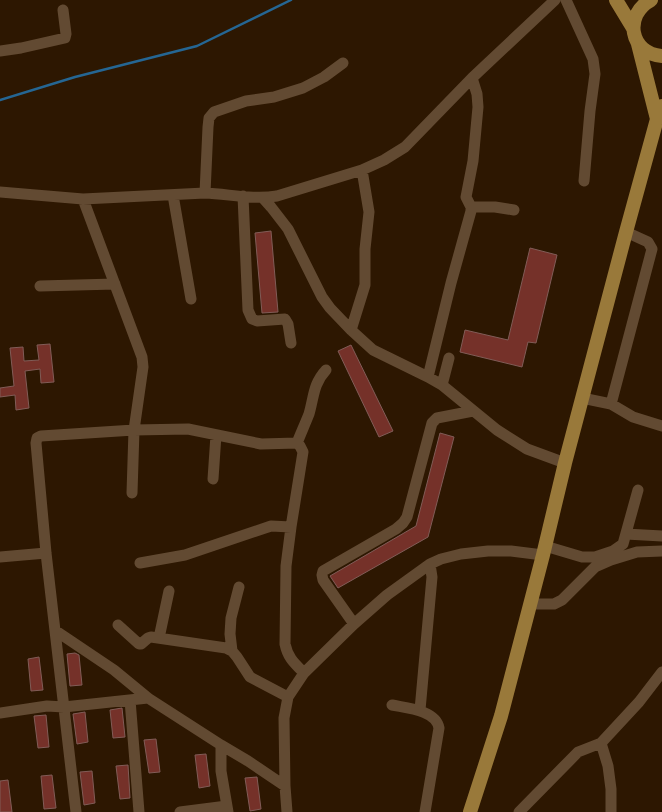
<svg xmlns="http://www.w3.org/2000/svg" width="662" height="812" font-family="Helvetica,sans-serif">
<style>
.lines{fill:none;stroke-linecap:round;stroke-linejoin:round}
.stream{stroke:#256693;stroke-width:2.5}
.building{fill:#753129;stroke:#815c57}
.minor{stroke:#624a32;stroke-width:11}
.major{stroke:#99793a;stroke-width:14}
</style>
<rect width="100%" height="100%" fill="#2d1701"/>
<g class="lines">
<path class="stream" d="M0,100L75,77L197,46L291,0"/>
</g>
<path class="building" d="M271,231L278,312L262,313L255,233Z
M530,248L557,255L536,343L528,342L522,367L460,352L465,330L508,340Z
M50,344L54,382L41,383L40,369L25,371L29,408L16,410L15,395L0,397V388L14,386L10,348L23,347L24,361L39,360L37,345Z
M351,345L393,431L379,437L338,351Z
M440,433L454,437L428,537L338,588L330,576L416,526Z
M75,653L79,655L82,685L70,686L67,654Z
M39,657L43,690L31,691L28,659Z
M122,708L125,737L113,738L110,710Z
M85,712L88,742L77,744L73,714Z
M46,715L49,747L38,748L34,716Z
M156,739L160,772L149,773L144,740Z
M206,754L210,786L199,788L195,755Z
M128,765L130,798L120,799L116,766Z
M92,771L95,803L84,805L80,772Z
M52,775L56,808L44,809L41,776Z
M257,777L261,809L250,811L245,778Z
M8,780L12,812H0V781Z"/>
<g class="lines">
<path class="minor" d="M566,0L593,59L595,74L590,111L584,181
M0,51L21,48L65,38L66,34L63,10
M0,192L83,199L205,193C229,194 253,200 277,196L362,170L384,160L405,147L472,78L555,0
M205,193L208,127L209,118L214,112L246,101L274,97L303,88L324,77L343,63
M173,195L191,299
M243,196L248,310L252,319L257,321L285,319L288,324L291,343
M263,198L271,207L288,229L322,297L330,308L351,330L373,350L428,377L442,385L497,430L527,449L565,463
M83,199L142,357L143,367L134,430L132,493
M471,207H495L514,210
M40,286L115,284
M351,330L365,285V249L369,212L362,170
M428,377L451,283L471,211V207L466,197L473,161L478,107L477,94L472,78
M442,385L449,358
M582,398L611,404L633,417L662,426
M611,404L652,249L648,242L626,232
M297,443C301,433 305,424 309,414C314,397 313,384 326,370
M213,479L216,435
M626,534L662,536
M545,546L582,557H595L613,551L623,544L638,490
M0,557L46,553
M140,563L185,555L271,526L291,527
M530,604H554L562,600L595,567L611,560L637,552L662,551
M354,624L323,580L322,575L323,571L396,529L403,523L407,517L432,423L437,418L473,411
M118,625L139,644H141L148,638L151,637L226,648L232,651L237,657L250,677L288,697
M56,631L114,670L148,698
M159,638L169,591
M232,651L230,634L231,618L239,587
M130,700L139,812
M392,705C406,708 436,710 439,728L425,812
M420,710L432,577L430,564
M0,713L47,706L64,707L148,698L221,745L248,761L285,786
M601,743L608,766L611,789V812
M221,745V771L228,812
M76,812L46,553L36,443L37,438L41,436L134,430L188,429L261,444L297,443L300,446L303,452L291,527L286,566L285,644C288,658 294,663 304,673
M180,812L227,806
M287,812L285,786L284,718L288,697L304,673L354,624L387,595L430,564L441,559L461,554L488,551H511L543,555
M519,812L578,752L601,743L639,702L662,672"/>
<path class="major" d="M616,0L633,28
M651,0C623,15 630,54 662,56
M638,44L657,119
M470,812L501,716L543,555L565,463L626,232L657,119L662,106"/>
</g>
</svg>
